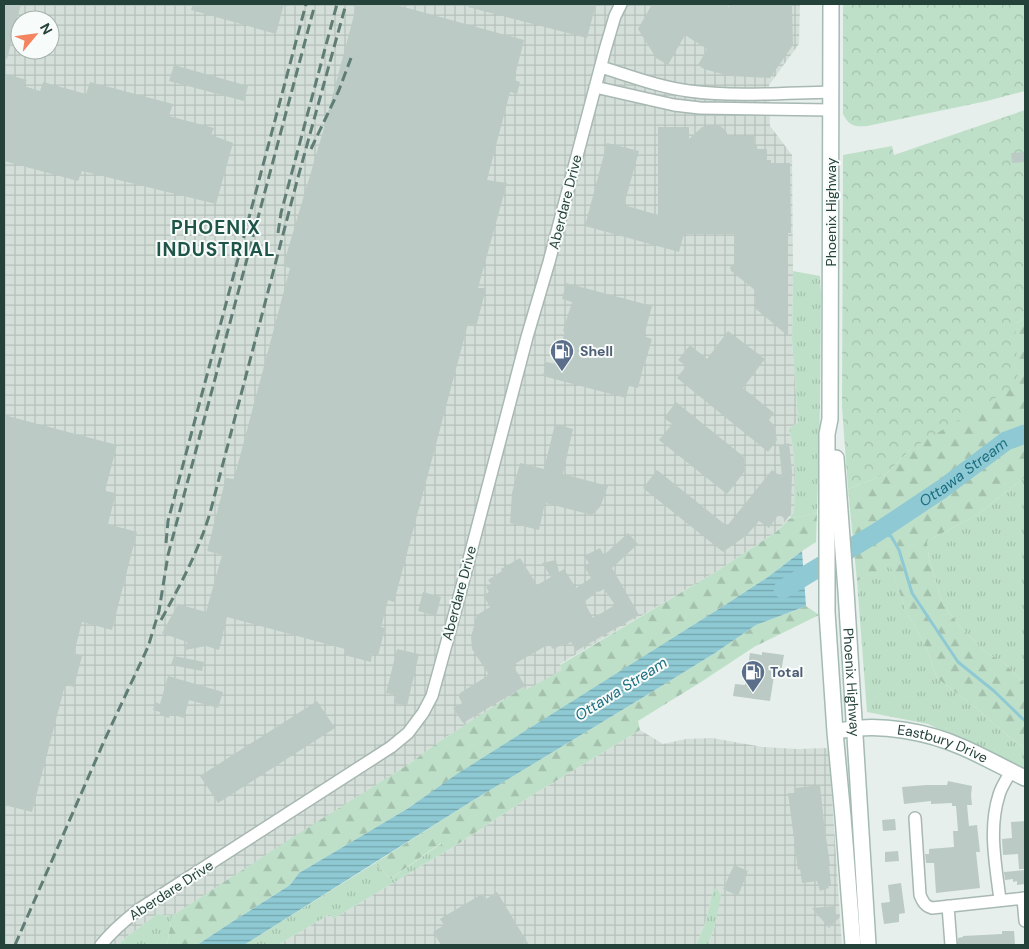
<svg xmlns="http://www.w3.org/2000/svg" width="1029" height="949" font-family="'DM Sans',sans-serif">
<style>
.industrial{fill:url(#industrial-grid);fill-rule:evenodd}
.grass{fill:url(#grass-tufts)}
.forest{fill:url(#forest-firs)}
.park{fill:url(#park-crowns)}
.water{fill:url(#water-rules)}
.lines{fill:none;stroke-linecap:round;stroke-linejoin:round}
.stream{stroke:#8ec9d4;stroke-width:3}
.river{stroke:#8ec9d4;stroke-width:19}
.building{fill:#bbcac4;fill-rule:evenodd}
.street-casing{stroke:#a8b8b2;stroke-width:14}
.secondary-casing{stroke:#a4bbb3;stroke-width:18}
.street{stroke:#fff;stroke-width:11}
.secondary{stroke:#fff;stroke-width:15}
.rail{stroke:#5f7d75;stroke-width:3;stroke-dasharray:10 5;stroke-linecap:butt}
.labels{text-anchor:middle;dominant-baseline:central;stroke-width:4;stroke-linejoin:round;paint-order:stroke}
.street-label{font-size:14px;fill:#24423a;stroke:#f7fbf9}
.service-label{font-size:14px;font-weight:bold;fill:#4e5e75;stroke:#f7fbf9;text-anchor:start}
.water-label{font-size:15px;font-style:italic;fill:#1c6f80;stroke:#f7fbf9}
.district-label{font-size:19px;font-weight:bold;letter-spacing:1px;fill:#1f5548;stroke:#f7fbf9}
</style>
<defs>
<pattern id="industrial-grid" width="8" height="8" patternUnits="userSpaceOnUse" patternTransform="scale(1.25)"><rect width="8" height="8" fill="#d4dfda"/><path d="M0 4h8M4 0v8" fill="none" stroke="#b6c1bc"/></pattern>
<pattern id="grass-tufts" width="24" height="20" patternUnits="userSpaceOnUse" patternTransform="scale(1.25)"><rect width="24" height="20" fill="#bfe0c8"/><path d="M3 7l-1-3M5 7V3M7 7l1-3M15 17l-1-3M17 17v-4M19 17l1-3" fill="none" stroke="#a4c1ad"/></pattern>
<pattern id="forest-firs" width="22" height="20" patternUnits="userSpaceOnUse" patternTransform="scale(1.25)"><rect width="22" height="20" fill="#bfe0c8"/><path d="M5 1l3.5 6h-7zM16 11l3.5 6h-7z" fill="#a4c1ad"/></pattern>
<pattern id="park-crowns" width="20" height="18" patternUnits="userSpaceOnUse" patternTransform="scale(1.25)"><rect width="20" height="18" fill="#bfe0c8"/><path d="M2 6a3 3 0 1 1 6 0M12 15a3 3 0 1 1 6 0" fill="none" stroke="#a4c1ad"/></pattern>
<pattern id="water-rules" width="6" height="5" patternUnits="userSpaceOnUse" patternTransform="scale(1.25)"><rect width="6" height="5" fill="#8ec9d4"/><path d="M0 2.5h6" fill="none" stroke="#74a5ad"/></pattern>
</defs>
<rect width="100%" height="100%" fill="#e6efeb"/>
<path class="industrial" d="M4,4H800L799,44L769,85L770,126L792,155L793,271L792,339L798,423L789,428L792,442L795,470L794,512L776,532L717,571L560,664L563,670L526,691L524,688L440,741L409,764L172,916L157,914L125,938L119,945H4ZM20,20H50V50H20Z
M640,730L663,744L686,739L712,738L763,747L798,749L826,748L829,753L842,945H708L715,926L713,890L706,921L696,945H278L330,914L333,919L458,844L531,796Z"/>
<path class="grass" d="M793,271L820,276L821,295L820,406L817,513L789,519L794,512L795,470L792,442L789,428L798,423L792,339Z
M1025,477V684L1002,661L987,653L962,629L943,605L929,559L927,541L977,515Z
M890,564L906,611L926,647L937,678L975,707L1013,740L1025,748V769L928,724L867,712L857,581Z
M456,840L458,844L333,919L330,914L278,945H244L375,863L390,879L442,843Z
M716,888L721,895L715,926L708,945H696L706,921L713,890Z
M157,914L172,916L167,945H119L125,938Z"/>
<path class="forest" d="M1025,319V477L977,515L927,541L929,559L943,605L962,629L987,653L1002,661L1025,684V748L1013,740L975,707L937,678L926,647L906,611L890,565L857,581L848,489L886,474L911,449L1015,323Z
M817,513L816,542L802,551L768,577L725,605L455,776L407,809L299,873L290,885L235,920L197,945H167L172,916L293,837L409,764L440,741L524,687L526,690L562,670L560,665L717,571L776,532L789,519Z
M806,606L819,615L754,647L701,682L638,721L640,730L531,796L458,844L456,840L446,848L441,843L390,879L375,863L472,801L642,698L715,653L756,625Z"/>
<path class="park" d="M843,4H1025V91L987,101L867,126C854,127 849,126 843,114Z
M1025,110V319L1015,323L1018,384L911,449L886,474L848,489L842,407L843,155L892,146L894,155Z"/>
<path class="water" d="M802,551L806,606L756,625L715,653L642,698L472,801L244,945H197L235,920L290,885L299,873L407,809L457,774L725,605L768,577Z"/>
<g class="lines">
<path class="stream" d="M876,533L891,536L899,550L912,593L958,662L994,691L1025,721"/>
<path class="river" id="s1" d="M783,589L876,533L942,489L1006,441L1025,434"/>
</g>
<path class="building" d="M4,4H21L7,59L4,58Z
M193,4H284L276,34L191,10Z
M357,4H393L524,40L514,80L520,82L517,94L510,92L487,180L507,183L478,288H486L476,327L468,324L394,602L388,600L381,627L385,628L378,656L372,654L371,662L344,655L345,649L227,617L219,650L206,646L185,650L187,642L162,633L178,604L206,612L222,555L207,551L226,478L234,479L290,268L283,266L322,135Z
M469,4H596L587,38L468,7Z
M652,4H723L729,7L731,4H792L793,45L770,78L729,76L704,69L698,65L707,49L685,35L668,65L656,58L638,29Z
M174,65L248,86L244,101L169,81Z
M6,74L27,80L24,86L40,91L43,82L86,94L90,82L173,104L169,116L214,128L211,135L233,143L216,204L82,171L78,181L4,161V81H5Z
M710,125H719L726,131L728,136H754V145H757V149H767V160H771V163H790L791,233H788V336L756,309V291L731,271L730,267L734,264V234H684L679,252L585,226L607,143L639,151L624,205L658,215V127H689V139L702,127Z
M1025,152V162L1012,163L1011,153Z
M566,283L652,306L644,336L652,339L646,360H645L638,388L629,386L626,398L543,376L546,362L556,364L565,331H563L572,302L562,299Z
M728,331L765,359L743,388L774,413L769,420L774,425L777,440L768,452L677,378L686,366L678,360L690,345L707,359Z
M676,402L744,457L745,471L727,494L659,440L672,424L664,418Z
M4,415L117,445L105,491L116,493L108,524L137,532L112,630L82,622L74,653L82,656L74,687L65,685L32,812L4,805Z
M555,424L573,429L563,474L608,486L600,507L592,515L545,503L539,530L510,523L512,493L520,463L544,469Z
M789,443L792,471L791,513L786,520L779,514L769,528L759,521L747,535L723,552L643,488L657,470L727,526L772,470L782,477L779,446Z
M628,533L638,544L612,568L639,615L576,651L571,642L566,645V643L553,649L549,644L513,665L525,686L463,723L453,708L462,703L459,697L460,693L489,675L472,649L471,637L477,615L490,607L483,595L489,592L486,587L491,584L488,580L502,571L501,569L520,558L537,585L551,577L542,563L556,560L559,572L564,569L576,588L591,578L584,566L589,563L584,556L600,548L604,555ZM604,589L615,605L593,618L584,602L598,591L599,592Z
M423,592L441,597L436,616L418,611Z
M397,649L419,654L407,706L394,703L396,695L386,693Z
M762,652L784,655L780,677L774,676L770,701L733,696L735,684L745,685L750,653L762,655Z
M174,656L204,662L202,671L171,665Z
M168,676L223,692L218,708L189,700L184,718L170,714L169,718L160,715V712L153,710L155,702L160,704Z
M317,701L335,728L218,803L200,776Z
M948,781L972,786L971,795L972,805H967L969,826L977,825L980,852H976L980,888L936,893L934,863H926L925,854H929V849L954,847L953,831H958L956,806H952V803L931,804V801L904,804L902,787L926,785H947Z
M820,785L824,823L830,865H829L831,885L828,886L829,888L820,891L817,881L802,883L800,869L798,870L788,793H795V788Z
M895,819L896,830L883,831L882,820Z
M1025,821V869H1019L1018,854L1003,855L1002,839L1012,838L1011,822Z
M898,851L899,861L885,862V852Z
M734,865L748,871L738,896L723,889Z
M1025,870V884L1017,885V881L1013,882V879L1005,880L1004,872Z
M901,883L905,913L899,914V922L884,924L881,903L890,902L888,885Z
M497,892L529,945H441L433,932L444,925L440,919L482,894L486,899Z
M834,906L835,913L840,917L829,928L812,908Z
M1002,931H1014L1015,945H958V938L963,937V936L1002,934Z"/>
<g class="lines">
<g class="street-casing">
<path id="street" d="M601,67C630,76 659,87 689,91C736,97 784,93 830,92
M595,87L674,105L700,108L831,110
M915,818L920,895C923,902 925,906 932,908L1025,898
M1023,898L1025,921
M1000,900C996,866 988,829 999,795C1001,787 1007,779 1011,771
M948,906L951,945
M101,945C112,931 124,921 138,910L391,747L408,733L423,713L432,696L457,605L527,337L549,262L605,50L615,16L621,4"/>
</g>
<g class="secondary-casing">
<g id="secondary">
<path d="M831,4L830,419L827,434V612L835,732L843,817L853,945"/>
<path id="s2" d="M836,458L846,591L868,945"/>
<path id="s3" d="M844,730C881,723 928,732 962,747C983,756 1004,768 1025,778"/>
</g>
</g>
<use href="#street" class="street"/>
<use href="#secondary" class="secondary"/>
<path class="rail" d="M311,149L339,90L351,58
M278,233L281,213L337,4
M166,543L168,521L306,4
M161,620C181,584 198,552 210,513L297,181L346,4
M15,945L105,739L148,647L159,611L168,555L315,4"/>
</g>
<defs>
<g id="fuel-pin" transform="scale(1.25)"><path d="M0 17L-7.5 6A9.5 9.5 0 1 1 7.5 6Z" fill="#5c6f8a" stroke="#f7fbf9"/><path d="M-5.5-6h7V0h2V4h1.3V-2.5L3-4.5l.8-.8L6-3V5H2.5V1h-1V6h-7ZM-4.2-4.7v3.2H.2V-4.7Z" fill="#fff"/></g>
</defs>
<g fill-rule="evenodd">
<use href="#fuel-pin" x="562" y="351"/>
<use href="#fuel-pin" x="753" y="672"/>
</g>
<g class="labels">
<g class="street-label">
<text transform="translate(565 202) rotate(-76)">Aberdare Drive</text>
<text transform="translate(831 212) rotate(-90)">Phoenix Highway</text>
<text transform="translate(459 593) rotate(-75)">Aberdare Drive</text>
<text stroke="none"><textPath href="#s2" startOffset="225">Phoenix Highway</textPath></text>
<text stroke="none"><textPath href="#s3" startOffset="101">Eastbury Drive</textPath></text>
<text transform="translate(171 890) rotate(-33)">Aberdare Drive</text>
</g>
<g class="service-label">
<text x="580" y="351">Shell</text>
<text x="770" y="672">Total</text>
</g>
<g class="water-label">
<text stroke="none"><textPath href="#s1" startOffset="215">Ottawa Stream</textPath></text>
<text transform="translate(621 689) rotate(-32)">Ottawa Stream</text>
</g>
<g class="district-label">
<text x="216" y="227">PHOENIX<tspan x="216" dy="22">INDUSTRIAL</tspan></text>
</g>
</g>
<rect width="1029" height="949" fill="none" stroke="#24423a" stroke-width="10"/>
<g transform="translate(35 35) rotate(61)"><circle r="24" fill="#f7fbf9" stroke="#a3b1ad"/>
<path d="M0-4L9 19L0 12L-9 19Z" fill="#f4845f"/>
<text y="-8" font-size="14" font-weight="bold" text-anchor="middle" fill="#24423a">N</text>
</g>
</svg>
